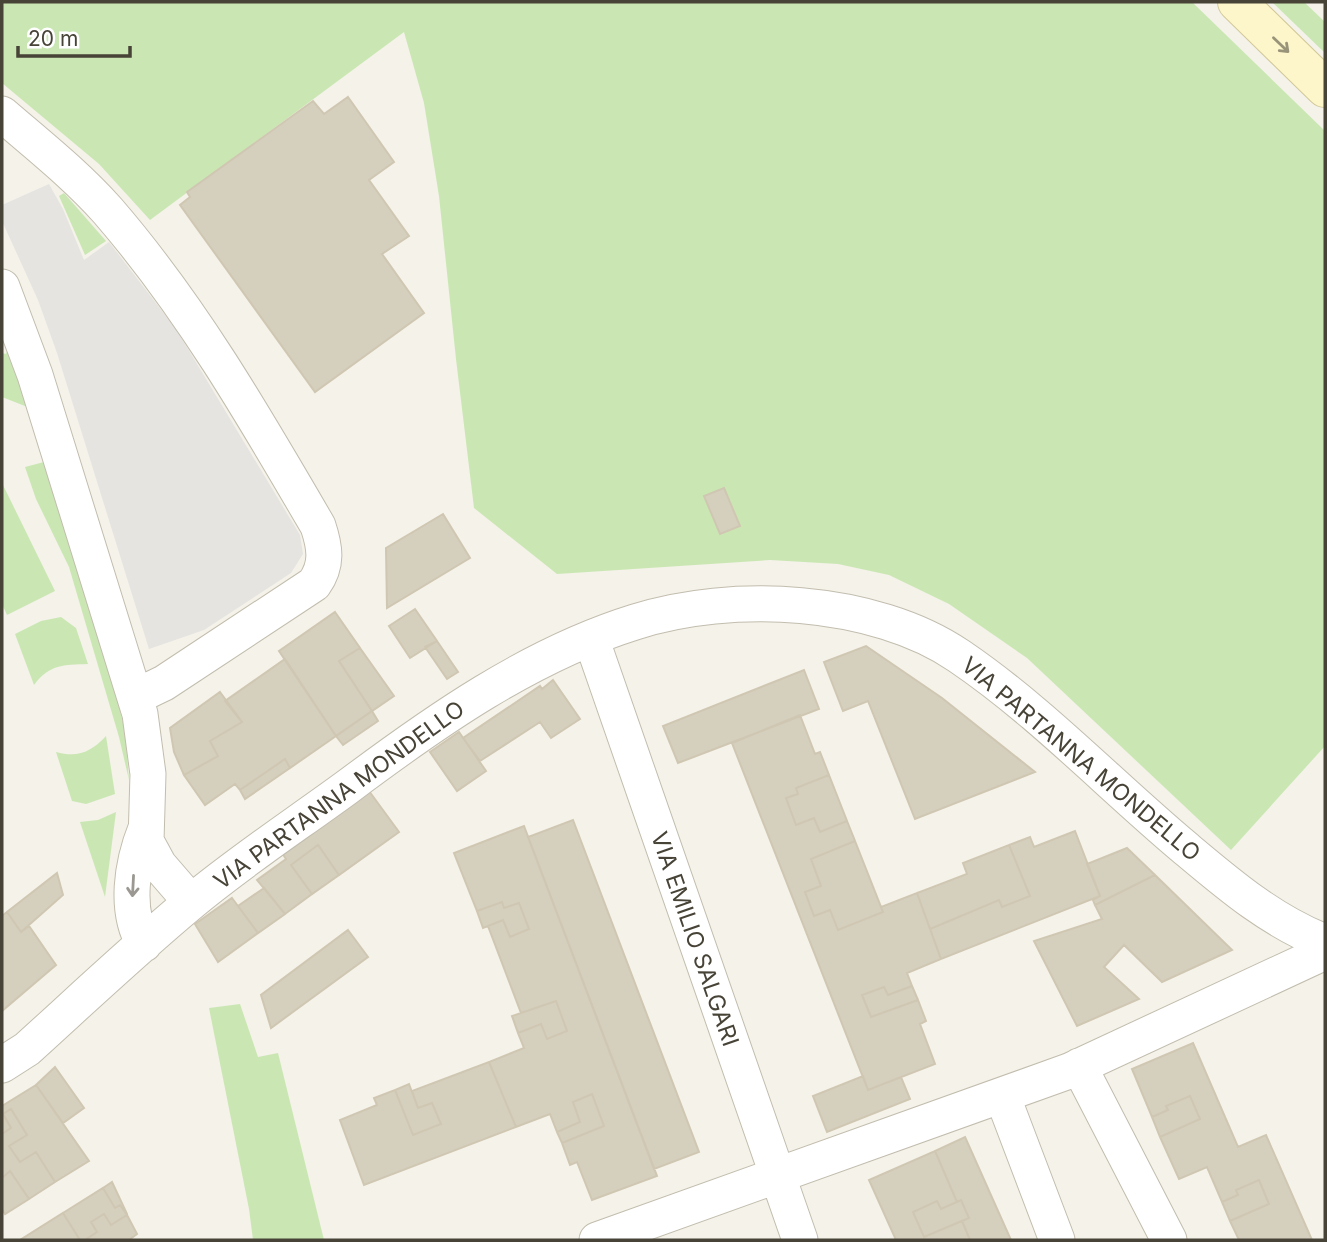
<svg xmlns="http://www.w3.org/2000/svg" width="1327" height="1242" font-family="Inter,sans-serif">
<style>
.green{fill:#cae7b3}
.parking{fill:#e5e4e0}
.building{fill:#d5cfbe;stroke:#d0c7b2;stroke-width:2}
.lines{fill:none;stroke-linecap:round;stroke-linejoin:round}
.street-casing{stroke:#c2bdae;stroke-width:37}
.secondary-casing{stroke:#d2c999;stroke-width:40}
.street{stroke:#fff;stroke-width:35}
.secondary{stroke:#fdf6ca;stroke-width:38}
.oneway{stroke:#999479}
.oneway2{stroke:#9a9891}
.labels{text-anchor:middle;dominant-baseline:central;stroke-width:7;stroke-linejoin:round;paint-order:stroke}
.street-label{font-size:23px;fill:#474337;stroke:#fff}
</style>
<rect width="100%" height="100%" fill="#f4f2e9"/>
<path class="green" d="M2,2H1192L1325,131V746L1231,850L1027,658L949,604L889,575L838,564L770,560L557,574L474,508L456,359L439,196L424,103L404,32L150,220L99,164L2,83Z
M1272,2H1304L1325,22V53Z
M64,193L106,241L85,255L59,196Z
M8,348L30,408L2,397V353L6,354Z
M44,462L116,695L125,730L129,780L119,737L69,567L36,499L25,467Z
M2,483L55,591L7,615L2,604Z
M61,617L76,628L88,664C63,665 50,664 34,685L15,634L41,621Z
M106,736L115,794L86,804L72,801L56,752C78,758 91,752 106,736Z
M116,812L105,897L80,822L98,820Z
M240,1004L258,1057L278,1053L324,1240H253L249,1209L209,1008Z"/>
<path class="parking" d="M49,184L63,209L84,260L109,242L176,329L300,535L303,554L291,573L204,630L149,649L57,353L38,300L2,221V205Z"/>
<path class="building" d="M348,97L394,162L369,180L409,236L382,254L424,313L315,392L180,205L190,197L187,192L313,101L324,114Z
M724,488L740,526L720,534L704,496Z
M443,514L470,558L387,608L386,548Z
M415,609L437,641L410,658L389,626Z
M335,612L360,648L339,661L372,711L336,736L279,651Z
M437,641L458,672L447,679L425,647Z
M866,646L942,698L1035,772L915,819L868,701L843,711L824,662Z
M360,648L394,696L372,711L339,661Z
M285,659L336,736L290,768L285,759L240,790L235,784L205,805L184,775L218,756L210,741L242,722L225,701Z
M804,670L819,709L678,763L663,726Z
M553,680L580,719L551,738L540,722L480,761L463,738L540,686L542,689Z
M220,692L242,722L210,741L218,756L184,775L174,752L170,728Z
M372,711L378,721L343,745L336,736Z
M800,715L815,754L820,752L829,775L796,788L798,794L786,798L796,825L814,818L820,832L847,821L855,841L811,859L821,886L805,892L814,916L830,910L838,930L883,912L881,907L917,893L941,959L907,973L912,986L888,995L884,987L862,995L871,1017L918,1000L926,1021L920,1024L935,1064L868,1090L732,743Z
M459,732L486,771L457,791L430,752Z
M285,759L290,768L245,799L240,790Z
M829,775L847,821L820,832L814,818L796,825L786,798L798,794L796,788Z
M369,791L399,832L339,875L318,845L291,865L312,894L285,914L257,880L286,859L282,853Z
M573,820L699,1152L654,1169L528,837Z
M524,826L657,1176L592,1200L577,1162L570,1165L562,1143L604,1126L592,1094L573,1102L580,1122L557,1132L550,1114L516,1127L489,1062L524,1048L518,1033L541,1024L547,1039L567,1031L556,1001L521,1013L488,926L503,920L510,937L529,929L519,903L504,908L502,902L477,911L454,853Z
M1075,831L1100,896L941,959L930,929L999,900L1002,907L1030,896L1009,845L1030,837L1034,847Z
M855,841L883,912L838,930L830,910L814,916L805,892L821,886L811,859Z
M318,845L339,875L312,894L291,865Z
M1009,845L1030,896L1002,907L999,900L930,929L917,893L967,874L963,863Z
M1127,848L1155,875L1095,905L1093,900L1100,896L1087,864Z
M57,873L63,895L21,932L7,912Z
M1155,875L1232,950L1162,982L1124,945L1104,967L1139,999L1077,1026L1034,941L1102,919L1095,905Z
M264,888L285,914L258,933L238,906Z
M232,898L258,933L218,962L195,924Z
M502,902L504,908L519,903L529,929L510,937L503,920L483,928L477,911Z
M7,912L21,932L29,926L56,965L2,1011V916Z
M348,930L368,957L271,1028L261,995Z
M912,986L918,1000L871,1017L862,995L884,987L888,995Z
M556,1001L567,1031L547,1039L541,1024L518,1033L512,1016Z
M1193,1043L1238,1147L1266,1135L1312,1240H1239L1230,1221L1269,1204L1259,1180L1236,1190L1238,1195L1222,1202L1207,1167L1179,1179L1160,1137L1200,1119L1190,1096L1166,1106L1168,1110L1152,1117L1132,1069Z
M489,1062L516,1127L364,1185L340,1120L377,1105L374,1098L395,1090L413,1135L441,1124L432,1103L418,1108L412,1091Z
M55,1067L84,1108L63,1123L36,1085Z
M863,1076L868,1090L901,1077L910,1099L827,1132L813,1096Z
M409,1084L418,1108L432,1103L441,1124L413,1135L395,1090Z
M36,1085L89,1161L55,1182L36,1152L20,1162L9,1146L27,1135L11,1109L3,1114L11,1128L2,1134V1106Z
M592,1094L604,1126L562,1143L557,1132L580,1122L573,1102Z
M1190,1096L1200,1119L1160,1137L1152,1117L1168,1110L1166,1106Z
M11,1109L27,1135L9,1146L20,1162L36,1152L55,1182L29,1199L10,1171L3,1177L2,1175V1134L11,1128L3,1114Z
M965,1137L1011,1240H970L962,1221L969,1218L961,1200L957,1202L935,1151Z
M935,1151L957,1202L941,1209L937,1201L913,1212L924,1237L962,1221L970,1240H896L869,1180Z
M10,1171L29,1199L5,1214L2,1209V1178Z
M1259,1180L1269,1204L1230,1221L1222,1202L1238,1195L1236,1190Z
M112,1182L127,1214V1215L120,1205L115,1208L103,1188Z
M103,1188L115,1208L120,1205L127,1215L111,1225L104,1214L91,1222L97,1232L85,1240H80L63,1213Z
M961,1200L969,1218L924,1237L913,1212L937,1201L941,1209Z
M63,1213L80,1240H20Z
M104,1214L111,1225L127,1215L137,1234L129,1240H85L97,1232L91,1222Z"/>
<g class="lines">
<g class="street-casing">
<path id="street" d="M2,114C38,145 76,175 108,211C191,307 254,416 318,526C325,547 328,565 314,584L164,683L135,697
M2,287L35,375L140,714L148,774L146,841L159,865L191,902
M591,638L800,1240
M144,944C124,910 132,863 146,828
M2,1065L27,1049C81,1000 134,950 189,904C239,862 294,826 346,788C434,722 529,655 635,622C731,591 874,598 959,656C1040,711 1109,784 1184,847C1228,884 1271,921 1325,942
M1079,1066L1169,1240
M1002,1095L1057,1240
M597,1240L1069,1071L1325,952"/>
</g>
<g class="secondary-casing">
<path id="secondary" d="M1237,2L1325,88"/>
</g>
<use href="#street" class="street"/>
<use href="#secondary" class="secondary"/>
</g>
<defs><path id="oneway-shaft" d="M-6 0H5M1.5-3L5.5 0L1.5 3" fill="none" stroke-width="1.6" stroke-linecap="round" stroke-linejoin="round" transform="scale(1.75)"/></defs>
<use class="oneway" href="#oneway-shaft" transform="translate(1281 45) rotate(44)"/>
<use class="oneway2" href="#oneway-shaft" transform="translate(133 886) rotate(93)"/>
<g class="labels">
<g class="street-label">
<text transform="translate(1081 759) rotate(40)">VIA PARTANNA MONDELLO</text>
<text transform="translate(339 795) rotate(-36)">VIA PARTANNA MONDELLO</text>
<text transform="translate(695 939) rotate(71)">VIA EMILIO SALGARI</text>
</g>
</g>
<rect width="1327" height="1242" fill="none" stroke="#474337" stroke-width="7"/>
<path d="M18 46v10h112v-10" fill="none" stroke="#474337" stroke-width="3.5"/>
<text x="28" y="46" font-size="21" fill="#474337" stroke="#ffffff" stroke-width="5" paint-order="stroke">20 m</text>
</svg>
